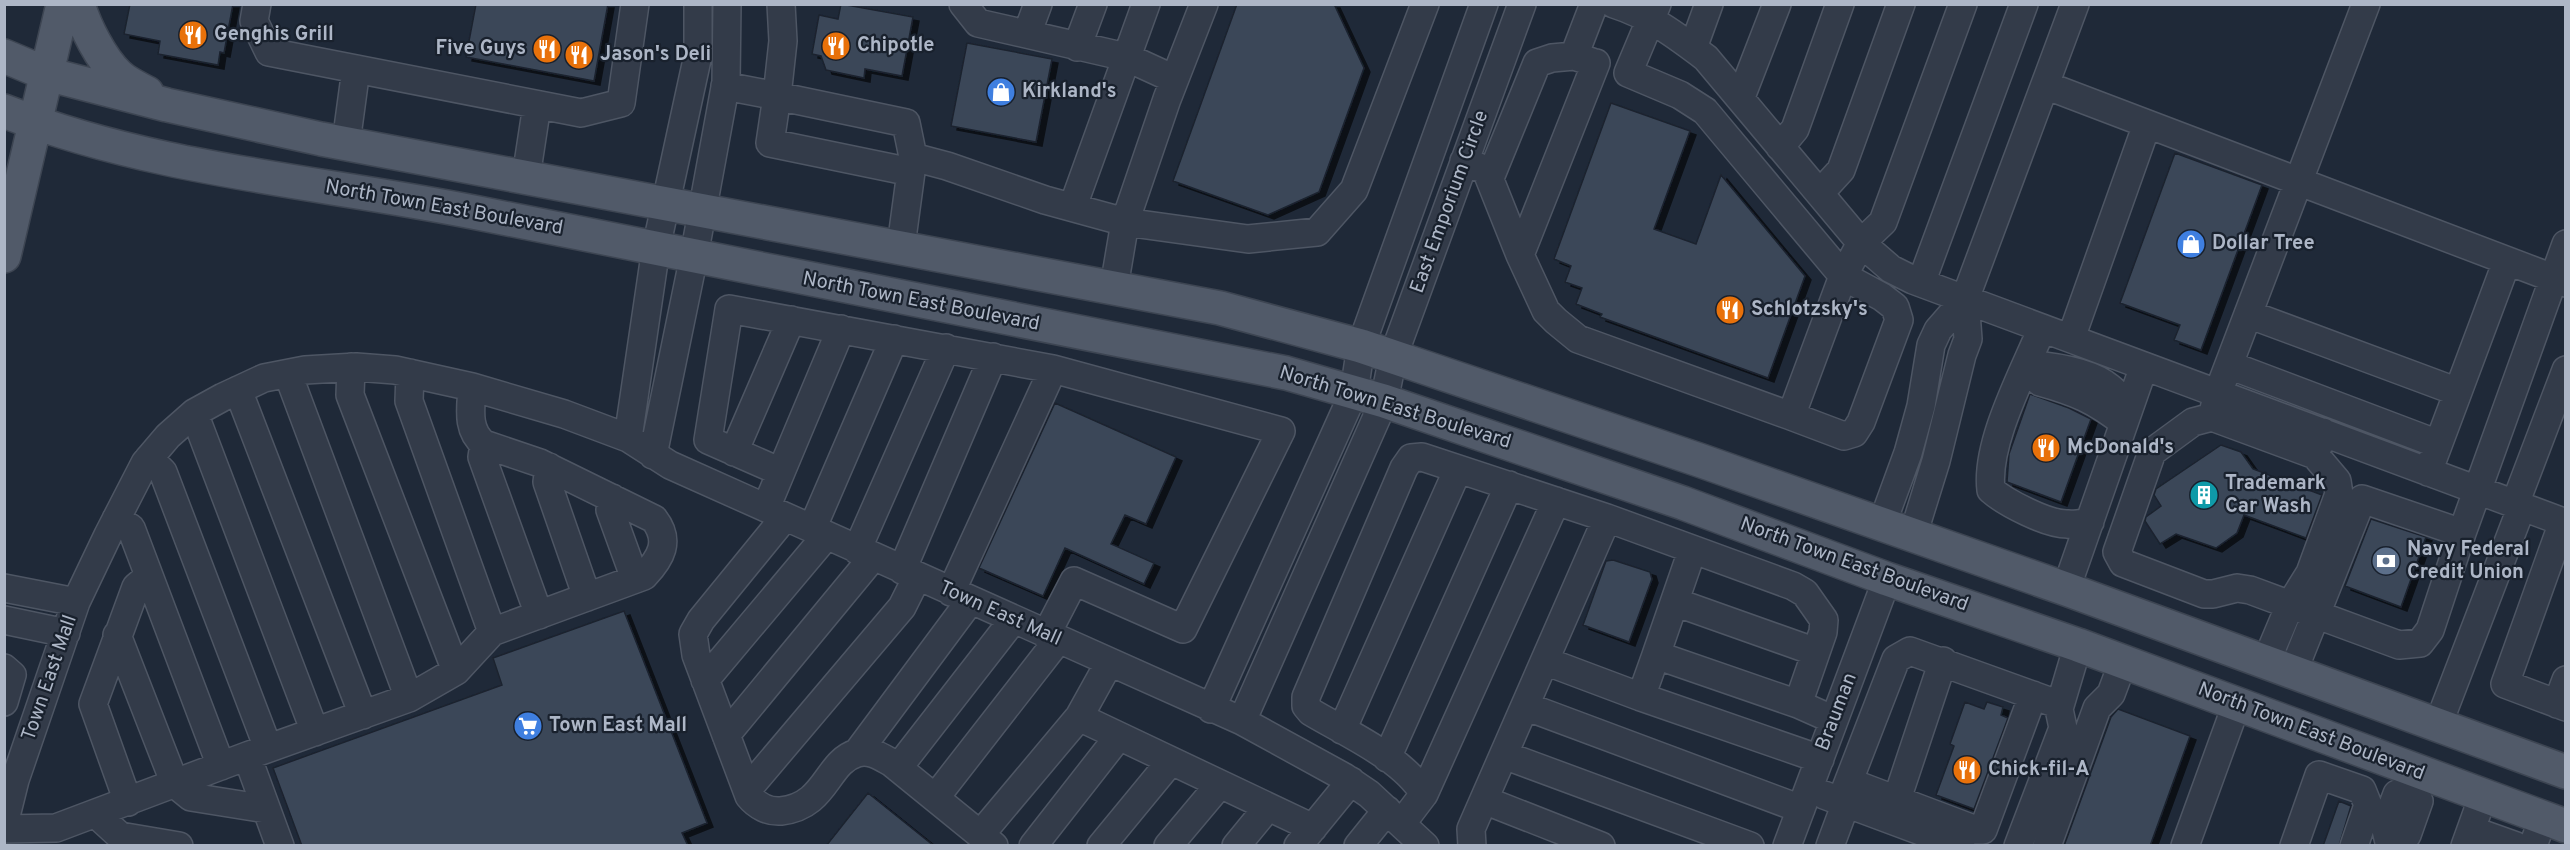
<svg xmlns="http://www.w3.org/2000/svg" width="2570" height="850" font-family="Overpass,sans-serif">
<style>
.building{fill:#3b4759;stroke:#1b232f;stroke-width:1.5;filter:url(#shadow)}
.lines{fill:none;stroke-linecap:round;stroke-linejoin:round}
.minor-casing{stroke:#4e5664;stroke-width:30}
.major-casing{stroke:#3d4552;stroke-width:36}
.minor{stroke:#333b49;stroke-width:27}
.major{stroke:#515a69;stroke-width:33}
.labels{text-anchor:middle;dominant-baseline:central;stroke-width:4.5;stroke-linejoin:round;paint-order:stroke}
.poi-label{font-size:20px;font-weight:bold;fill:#adb6c6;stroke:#19212d;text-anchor:start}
.street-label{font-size:20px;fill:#adb6c6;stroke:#19212d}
</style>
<defs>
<filter id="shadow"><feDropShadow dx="6" dy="4" stdDeviation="0" flood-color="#0009"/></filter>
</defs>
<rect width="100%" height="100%" fill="#1f2938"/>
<path class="building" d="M130,4H233L224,53L220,52L218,65L158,54L160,41L124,34Z
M476,4H608L594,81L466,57Z
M841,4L913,17L902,76L865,69L864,78L826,70L821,56L812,54L819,15L838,19Z
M1237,4H1334L1364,68L1319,192L1268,215L1173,181Z
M967,43L1052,59L1036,142L951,126Z
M1611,103L1690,131L1654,229L1696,244L1721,175L1805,276L1768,378L1600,317L1602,314L1576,304L1582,288L1565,282L1571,266L1554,259Z
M2175,153L2262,185L2201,350L2174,340L2180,325L2120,303Z
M2030,394L2069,408L2091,419L2061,502L2007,482L2009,454Z
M1055,403L1176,457L1146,524L1125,515L1111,544L1154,563L1144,584L1065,548L1043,596L979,568Z
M2221,445L2241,452L2253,469L2322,495L2306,538L2244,515L2237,533L2216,548L2176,534L2160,544L2145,521L2146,517L2161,506L2154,495L2156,489Z
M2371,519L2426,537L2401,607L2345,586Z
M1613,560L1650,572L1652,579L1629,642L1583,625L1606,561Z
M624,611L707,823L682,833L688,846H302L273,768L502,685L493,658Z
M1965,702L1984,709L1987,702L2003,707L2001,715L2008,718L1974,809L1936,795L1954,746L1950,744Z
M2118,709L2190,736L2150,846H2064L2111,717Z
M868,793L934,846H826Z
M2339,801L2351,806L2339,846H2323Z"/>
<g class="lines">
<g class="minor-casing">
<path id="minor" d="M257,4L254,21L269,52L581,113L621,103L635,4
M963,4L978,23L1126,57L1174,79
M1614,4C1649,15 1677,36 1706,58L1861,243L1891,269L1913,280L2566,523
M1657,4L1628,73L1680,95L1705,111L1843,276L1882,297L1895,307L1899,320L1861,422L1854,433L1844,436L1791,416
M1027,34L1038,4
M1077,47L1093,4
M1693,48L1709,4
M1592,62L1574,56L1594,4
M2045,85L2566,283
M725,86L777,96L783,41L781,4
M1741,97L1777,4
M346,143L356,69
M1780,147L1795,129L1840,4
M913,157L947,166L1045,200L1125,222L1248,239L1317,232L1354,190L1425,4
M1464,161L1486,170L1520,255L1546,311L1556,321L1578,339L1791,416L1843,276L1861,243L1883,222L1963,4
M526,177L537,105
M1490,178L1537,63L1552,58L1574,56
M1820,193L1841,170L1901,4
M1073,206L1146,4
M901,246L913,157L906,123L777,96L770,143L911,172
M1520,255L1596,63
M1921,283L2024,4
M1114,287L1125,222L1167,99L1204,4
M2248,314L2458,392
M2042,328C2024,372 1985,443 1991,490C2006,503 2047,524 2067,524C2075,525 2083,523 2090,522
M2071,338L2147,124
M2027,364C2051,366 2090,371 2109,387C2117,393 2123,401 2129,407
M2229,365L2438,444
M351,367L350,395L456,671
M410,373L409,401L492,632
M288,374L409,698
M2040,382C2076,392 2095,400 2124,423
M238,390L363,715
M194,413L315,732
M2212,417L2193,422L2152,452L2117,552L2123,563L2204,594H2213L2237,588L2250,590L2399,645L2420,643L2430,630L2462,533L2362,499L2293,672
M2323,432L2315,455L2212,417L2218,393L2366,4
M628,438L656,248L698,55V4
M484,444L482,457L539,615
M734,452L791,320
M653,455L694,256L726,82L727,4
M149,458L163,472L268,748
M549,467L547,482L587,597
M781,472L841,329
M2428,472L2507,261
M612,498L610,510L635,579
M2515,504L2566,370
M766,508L781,472L708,440L729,309L1053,369
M785,517L701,620L693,634L696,655L749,796C757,806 769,812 781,811C827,806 826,762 857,753C870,749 881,757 892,763L994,846
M1607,518L1793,586L1805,593L1824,620L1823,632L1798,704L1834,720
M116,519L131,528L221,766
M2563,522L2505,684L2566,707
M1882,524L1908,453L1921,406L1931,345L1938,330L1965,299L2075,4
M812,529L894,339
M2462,533L2566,244
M1913,535L1936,461L1962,355L1968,339L1965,299
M857,550L946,348
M1692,551L1656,655L1798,704
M902,570L993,357
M4,588L76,602
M2066,589L2144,366
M951,592L1053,369L1281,431L1183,629L1074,581L1046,635
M1675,602L1816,652
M4,620L66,633
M117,635L175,784L191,797L266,809
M1656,655L1641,697L1820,759
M1545,661L1641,697
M2266,662L2290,605L2310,573L2339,494L2337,481L2315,455
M4,668L12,675L4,702
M705,680L826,536
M2557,704L2566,680
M1525,706L1801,809
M1211,709L1354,392L1361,346L1484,4
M1079,717L1313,828
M1242,721L1384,401L1393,357L1522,4
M2438,725L2522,506
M1342,730L1458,469
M726,735L873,557
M857,753L970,601
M1504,755L1750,846
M247,756L280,846
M1387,758L1509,485
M898,768L1013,620
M1849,782L1976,830H1983L2033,695
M747,790L902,607L917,577
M1424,794L1556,501
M1824,795L1961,846
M935,798L1058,640
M1897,799L1943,661
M1484,800L1601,846
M1841,801L1896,659L1910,651L2060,705
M128,802L93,704L136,587L149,576
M96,814L120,836L179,846
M1402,823L1424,794C1403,758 1346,733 1311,712L1306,706V697L1404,468L1411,458L1422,457L1607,518L1471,829L1472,846
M4,824L15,780L76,602L108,535L145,463L168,436L194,413L223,397L264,378L305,370L356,367L395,370L472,387L564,414L628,438L670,465L1242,721L1344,777L1369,794L1425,846
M4,829L56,828L247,756L409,698L456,671L492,632L644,576C661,558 671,541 654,519L540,463L484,444C466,430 471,407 472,387
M2471,830L2516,846
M980,835L1079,717L1109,663
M1033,846L1119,736
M1101,846L1171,761
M1168,846L1220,784
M1236,846L1268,807
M1298,846L1351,781
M1358,846L1387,810
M1787,846L1887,579
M1830,846L1846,803
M2018,846L2063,728L2059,709L2078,645
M2047,846L2097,708L2111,694L2123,662
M2185,846L2237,703
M2294,846L2319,775L2362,790L2368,805L2354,846
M2390,846L2385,826L2397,794L2412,787L2419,801L2407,835L2393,846
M2465,846L2483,796
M2533,846L2543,818"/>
</g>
<g class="major-casing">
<path id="major" d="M78,4C85,27 101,59 118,75C126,83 138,88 147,93
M4,56L47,74L167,105L321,139L1220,308L1361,346L1699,460L2066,589L2566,772
M4,111C154,170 316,181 473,212C744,265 1015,320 1286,373L1384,401L1683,503L1887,579L2078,645L2566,826
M4,256L63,4"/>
</g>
<use href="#minor" class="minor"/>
<use href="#major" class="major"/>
</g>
<defs>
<g id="restaurant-disc" transform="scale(1.5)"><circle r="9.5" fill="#e8710a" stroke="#19212d"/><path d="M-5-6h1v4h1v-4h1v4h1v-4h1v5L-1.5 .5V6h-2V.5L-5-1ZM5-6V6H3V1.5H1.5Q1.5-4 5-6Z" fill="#fff"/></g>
<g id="shop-disc" transform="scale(1.5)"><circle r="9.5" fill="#3f7fe0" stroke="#19212d"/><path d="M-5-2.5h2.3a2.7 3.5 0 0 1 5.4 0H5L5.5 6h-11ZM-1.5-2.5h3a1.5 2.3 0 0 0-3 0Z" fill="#fff"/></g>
<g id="building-disc" transform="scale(1.5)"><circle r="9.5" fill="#0f9aa8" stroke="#19212d"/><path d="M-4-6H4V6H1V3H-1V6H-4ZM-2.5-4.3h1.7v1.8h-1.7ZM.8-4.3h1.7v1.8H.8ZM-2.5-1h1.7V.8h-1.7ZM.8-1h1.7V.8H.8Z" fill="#fff"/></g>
<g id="bank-disc" transform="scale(1.5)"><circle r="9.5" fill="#5c6f8a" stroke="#19212d"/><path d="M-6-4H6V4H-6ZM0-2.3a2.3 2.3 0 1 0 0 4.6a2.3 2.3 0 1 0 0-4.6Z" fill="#fff"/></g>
<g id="supermarket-disc" transform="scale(1.5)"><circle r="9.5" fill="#3f7fe0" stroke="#19212d"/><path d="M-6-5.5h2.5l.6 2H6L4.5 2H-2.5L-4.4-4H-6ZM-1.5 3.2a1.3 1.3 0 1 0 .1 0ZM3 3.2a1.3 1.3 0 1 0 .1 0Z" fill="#fff"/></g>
</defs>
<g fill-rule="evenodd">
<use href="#restaurant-disc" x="193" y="35"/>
<use href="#restaurant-disc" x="836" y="46"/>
<use href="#restaurant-disc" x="547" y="49"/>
<use href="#restaurant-disc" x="579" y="55"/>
<use href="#shop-disc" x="1001" y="92"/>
<use href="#shop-disc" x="2191" y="244"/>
<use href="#restaurant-disc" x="1730" y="310"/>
<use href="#restaurant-disc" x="2046" y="448"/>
<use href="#building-disc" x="2204" y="495"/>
<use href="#bank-disc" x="2386" y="561"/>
<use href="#supermarket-disc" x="528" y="726"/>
<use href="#restaurant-disc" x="1967" y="770"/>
</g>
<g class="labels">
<g class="poi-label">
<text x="214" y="35">Genghis Grill</text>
<text x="857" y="46">Chipotle</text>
<text x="526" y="49" text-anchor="end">Five Guys</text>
<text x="600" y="55">Jason's Deli</text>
<text x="1022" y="92">Kirkland's</text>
<text x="2212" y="244">Dollar Tree</text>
<text x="1751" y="310">Schlotzsky's</text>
<text x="2067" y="448">McDonald's</text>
<text x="2225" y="484">Trademark<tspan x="2225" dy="23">Car Wash</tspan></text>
<text x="2407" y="550">Navy Federal<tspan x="2407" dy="23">Credit Union</tspan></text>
<text x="549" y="726">Town East Mall</text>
<text x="1988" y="770">Chick-fil-A</text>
</g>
<g class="street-label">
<text transform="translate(1450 202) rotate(-70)">East Emporium Circle</text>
<text transform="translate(444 208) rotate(10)">North Town East Boulevard</text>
<text transform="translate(921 302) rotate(11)">North Town East Boulevard</text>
<text transform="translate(1395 408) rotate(17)">North Town East Boulevard</text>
<text transform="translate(1854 565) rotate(20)">North Town East Boulevard</text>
<text transform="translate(1000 614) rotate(24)">Town East Mall</text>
<text transform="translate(50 678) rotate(-71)">Town East Mall</text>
<text transform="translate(1837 712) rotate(-69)">Brauman</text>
<text transform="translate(2311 732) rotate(21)">North Town East Boulevard</text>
</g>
</g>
<rect width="2570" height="850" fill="none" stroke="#adb6c6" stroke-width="12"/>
</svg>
